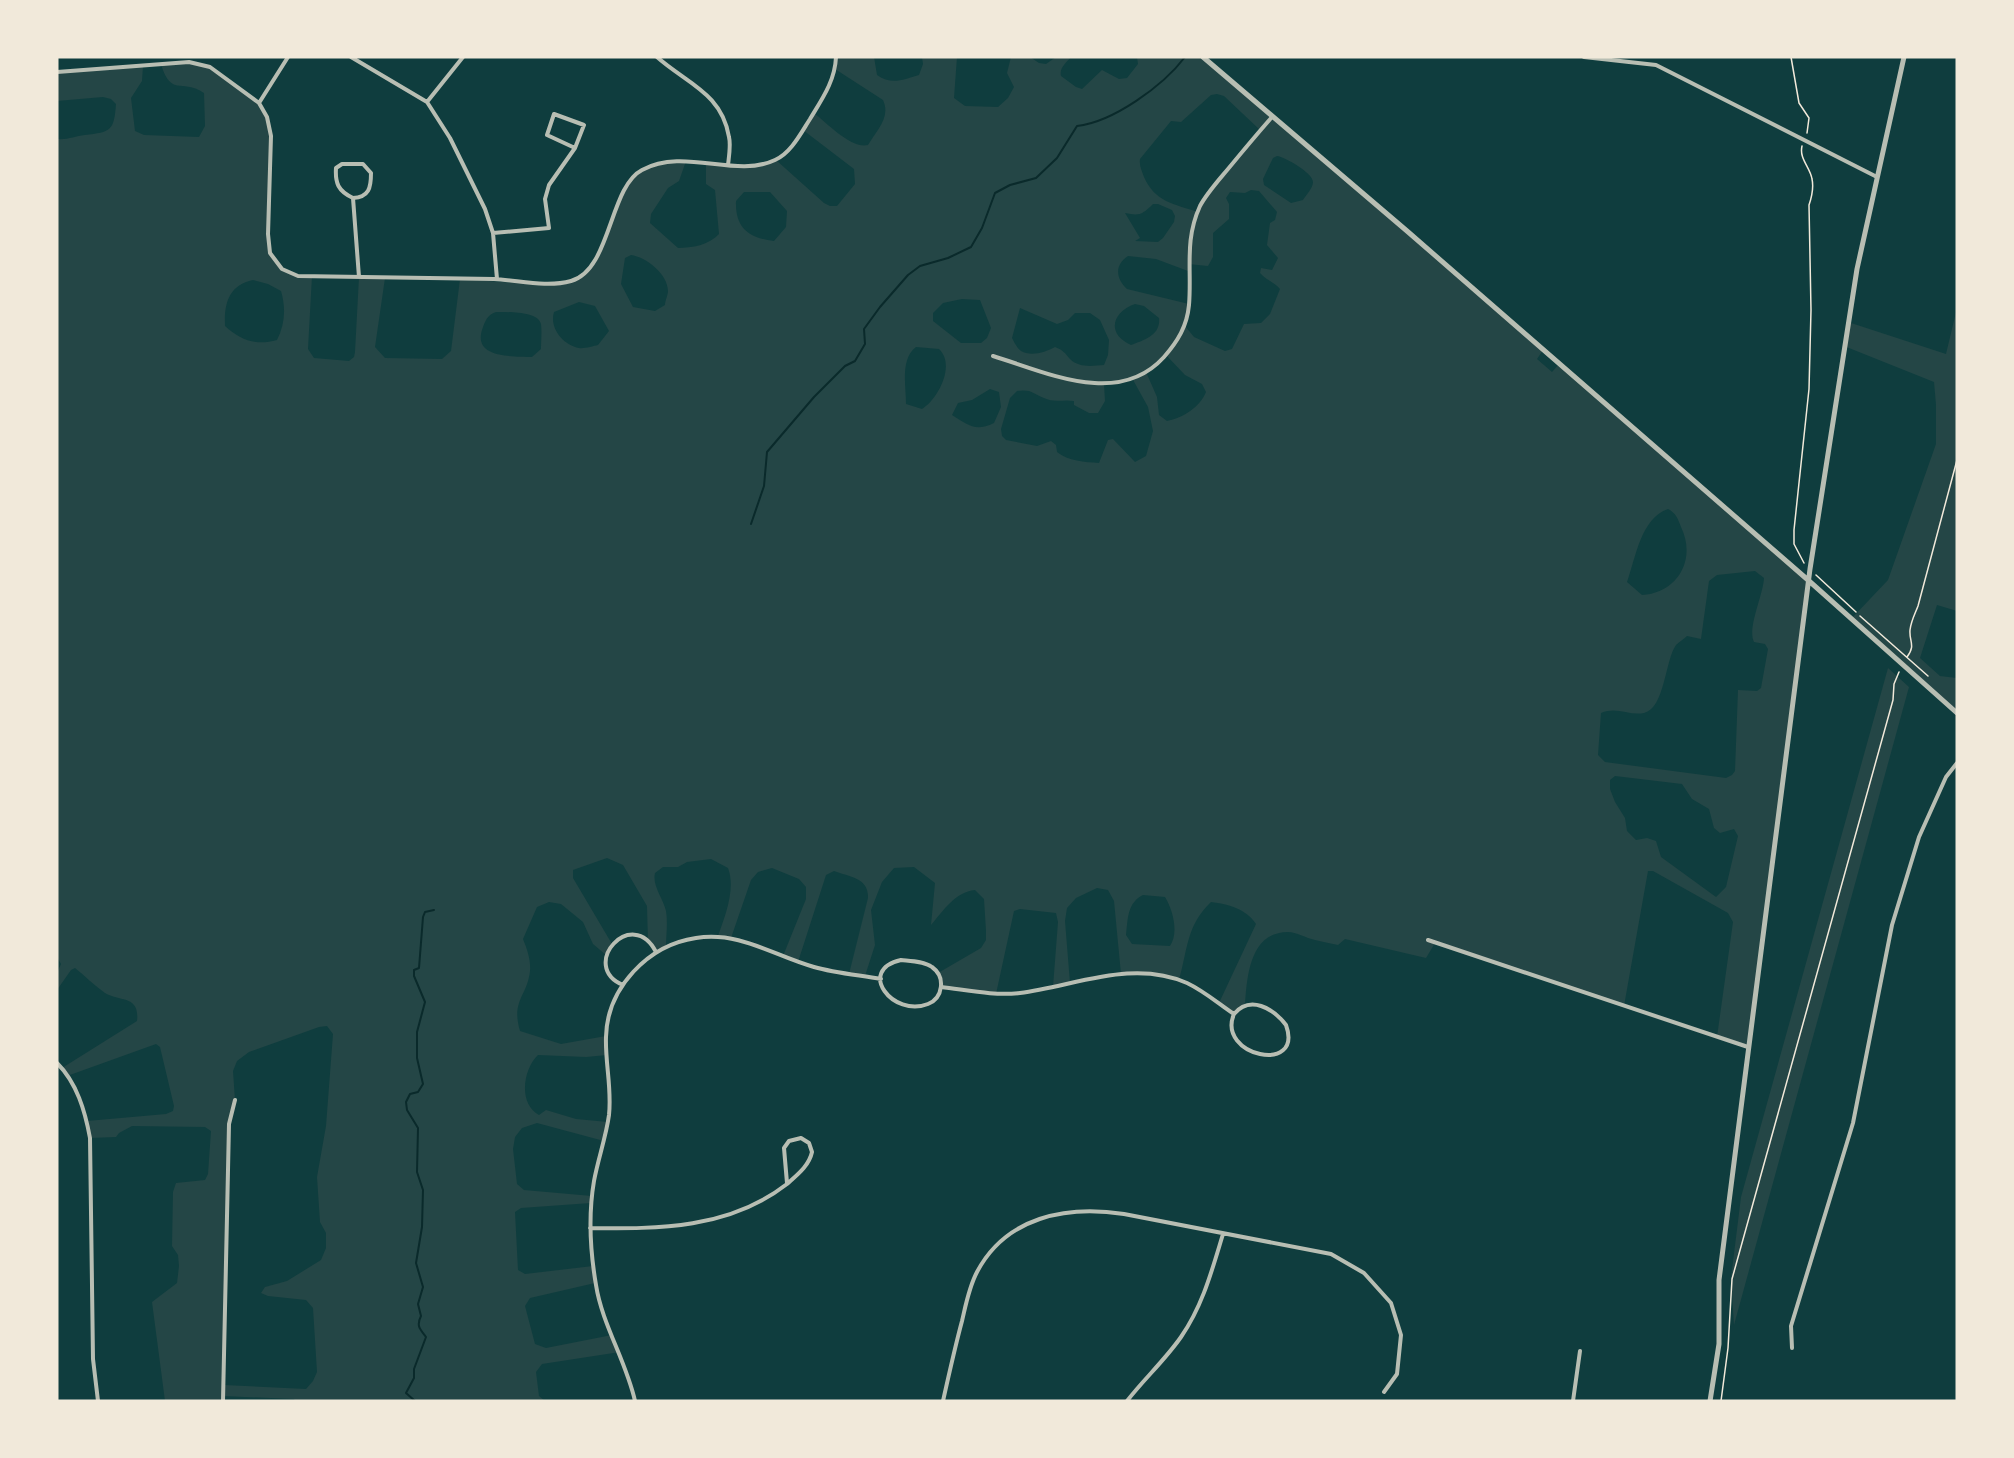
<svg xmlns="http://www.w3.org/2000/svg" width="2014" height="1458" font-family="'Exo 2',sans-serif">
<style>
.green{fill:#244646;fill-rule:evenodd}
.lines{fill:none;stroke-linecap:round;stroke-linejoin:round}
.stream{stroke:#0a2a2b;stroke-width:2}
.path{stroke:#f1e9da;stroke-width:1.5}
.minor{stroke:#b8beb3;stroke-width:4}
.tertiary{stroke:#b8beb3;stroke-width:5}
</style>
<rect width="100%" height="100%" fill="#0f3d3e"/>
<path class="green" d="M836,57H874L877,75C891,85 903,80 919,75L923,64L922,57H957L954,98L965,106L998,107L1008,98L1014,87L1007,73L1011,57H1030L1039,63L1046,64L1056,57H1071C1066,63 1059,68 1061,76L1076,87L1082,89L1102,70L1119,79L1127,78L1138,64L1137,57H1203L1543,350L1537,359L1552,372L1559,364L1808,580L1748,1047L1717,1037L1733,922L1728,913L1653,871H1648L1624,1006L1435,943L1426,958L1345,939L1338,945C1330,943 1322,942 1315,940C1306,938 1296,932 1288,932C1250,932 1247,976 1245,1005L1234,1014L1219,1003L1256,924C1246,909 1229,904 1211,902C1186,926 1188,949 1179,980L1165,975L1121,974L1114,901L1108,890L1097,888L1076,898L1067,908L1065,921L1070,983L1053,987L1058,922L1056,913L1020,909L1014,911L996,994L941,987L938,973L981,948L986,940V931L984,899L975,890C955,892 944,910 931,925L935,883L914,867L894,868L882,882L871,910L875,945L865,976L849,974L868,898C869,878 850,877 834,871L826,875L798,962L783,956L806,899V887L799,879L772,868L758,872L751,880L731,938L718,936C725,916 736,889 728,868L711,859L687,862L678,867H663L655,873C652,886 663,898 666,911C668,923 666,935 666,947L656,952L648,941L647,906L623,865L607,858L573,870V878L612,944L606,955L593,944L583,922L561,904L549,902L537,907L523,939C527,949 531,960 530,971C527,997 511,1000 520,1031L561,1044L606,1036L607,1055L586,1057L538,1055C523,1069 518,1104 539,1115L546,1110L576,1119L608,1122L604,1141L537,1123L522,1128L515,1137L513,1149L517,1184L524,1190L592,1196L591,1203L521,1208L515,1212L518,1270L525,1274L593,1266L595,1283L530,1298L525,1306L535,1344L546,1348L612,1335L620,1352L542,1364L536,1372L539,1396L545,1401H295L294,1399L223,1396V1401H165L152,1302L177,1283L179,1266L178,1255L172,1246L173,1192L176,1183L205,1180L208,1174L211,1131L205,1127L132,1126L119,1133L116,1137L90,1138L87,1121L166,1114L173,1111L174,1106L160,1047L156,1044L67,1076L62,1068L137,1021C140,995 120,1002 105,993C95,986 85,976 75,968L71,970L57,990V973L61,964L57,957V139C68,140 75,136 85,135C111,132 114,131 116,104L111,99L103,97L57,101V72L143,66L142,81L131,98L135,131L144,135L199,137L205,126L204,93C183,78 171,98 161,64L189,62L210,67L259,103L267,117L271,136L270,253L282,269L298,276H312L308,349L314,358L349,361L354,357L355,352L359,277L385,278L375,347L385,358L442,359L451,351L460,279C484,280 555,288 574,280C627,255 596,153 686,161L679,181L668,188L651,214L650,223L678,248C692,248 709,245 719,234L715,190L706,184V163L752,166L776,160L824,203L830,206H837L855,184L854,169L803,130L814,113C827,123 851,149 868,145C877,130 891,117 883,100L835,69ZM1217,94L1224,96L1260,130L1201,205L1198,212C1174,204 1155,202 1144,177C1142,171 1139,166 1140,159L1171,121L1181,122L1211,95ZM1277,156C1285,157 1313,173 1313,182C1313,188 1306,195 1303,200L1291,203L1264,185L1263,179L1273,158ZM1251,190L1259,191L1277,212L1275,220L1270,223L1267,245L1278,258L1272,270L1261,268L1260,273C1266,280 1274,282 1280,289L1270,314L1261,323L1244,324L1232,349L1225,351L1194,337L1185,326L1189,304L1127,289C1116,279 1114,265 1128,256L1156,259L1188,271V264L1208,266L1213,257V233L1229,219V204L1226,198L1230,192L1245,193ZM744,192H770L787,211L786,227L774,241C749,238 735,228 736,201ZM1153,204H1158L1172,210L1175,216L1174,222L1163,238L1158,242L1135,241L1140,238L1125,213C1139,216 1142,215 1153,204ZM631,255C646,257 668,274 668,291C668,295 665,301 665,305L655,311L633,307L621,284L625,258ZM253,280L268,284L281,291C286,308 285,324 277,340C256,346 240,340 225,326C224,303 229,285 253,280ZM962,299L980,300L991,328L987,338L981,343H961L933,321V313L943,303ZM579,302L595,306L609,331L598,345C593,346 584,349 579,348C563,345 549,328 554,312ZM1135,304L1144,306L1159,318C1161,335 1144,340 1131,345C1106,334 1112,312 1135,304ZM1020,308L1057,324L1068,320L1075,313H1090L1100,320L1109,340L1108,355L1104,365C1092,366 1079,368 1070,359C1065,353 1063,350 1055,347C1046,352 1031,357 1021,351C1017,348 1014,342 1012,338ZM496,312C507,312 538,311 541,324C542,332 541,341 541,349L532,357C514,356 473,359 482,330C485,321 487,315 496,312ZM916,347L939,349C956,365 938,399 922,409L906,404C906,386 900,359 916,347ZM1166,355L1185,375L1202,384L1206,392C1200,407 1183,418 1167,421L1159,415L1157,397L1146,372ZM1132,378L1148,407L1153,431L1146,456L1135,462L1113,439L1108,440L1099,463C1085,462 1068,461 1057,452L1056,445L1051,441L1037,446L1006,440L1002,436L1001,429L1010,398L1017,391C1032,389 1031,393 1044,398C1054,403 1064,399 1074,401V405L1089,413H1098L1105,401L1104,384ZM990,389L999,392L1001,407L994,423C975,432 968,425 952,415L958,403L972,400ZM1668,509C1676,513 1678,519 1681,527C1697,560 1677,593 1642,595L1627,582C1636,557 1641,518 1668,509ZM1755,571L1764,578C1763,596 1747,628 1754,642L1765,644L1768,649L1761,688L1757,691L1738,690L1735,771L1732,775L1726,778L1605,762L1598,755L1601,713C1617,706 1629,716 1644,713C1665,708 1665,660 1676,645C1679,642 1684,639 1687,636L1701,639L1709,581L1717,575ZM1615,776L1682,784L1692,799L1709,809L1714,828L1720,833L1734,829L1738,836L1726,887L1716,897L1661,857L1656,841L1647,838L1636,840L1627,831L1625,818L1615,802L1610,789V780ZM1143,895L1165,897C1173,910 1179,933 1170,946L1132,944L1126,935C1128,919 1127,903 1143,895ZM327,1026L333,1034L326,1126L317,1177L320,1222L326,1233V1248L321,1260L287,1281L265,1287L261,1293L268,1296L306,1300L313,1308L317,1372L313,1381L306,1389L224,1385L231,1112L235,1100L233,1071L237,1061L249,1052L319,1027Z
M1957,308V611L1937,605L1920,658L1940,676L1957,678V713L1852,618L1888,580L1936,444V405L1934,382L1844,346L1848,322L1946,354Z
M1888,668L1909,687L1734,1325L1731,1278L1741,1197Z"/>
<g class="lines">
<path class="stream" d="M751,524L764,486L767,452L814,397L845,366L855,361L865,344L864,329L880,307L908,275L920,266L948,258L971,247L982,228L995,193L1010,185L1036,178L1057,158L1077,126C1113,122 1163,86 1185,57
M415,1401L406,1393L414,1378V1369L426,1337C420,1329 416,1326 421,1316L418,1304L423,1287L416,1263L422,1227L423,1190L417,1172L418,1128L407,1110L406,1102L410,1094L418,1092L423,1084L417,1058V1032L425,1002L414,976V970L419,968L423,917L425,912L434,910"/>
<path class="path" d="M1791,57L1799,103L1809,118L1807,133
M1802,146C1799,159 1810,167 1812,179C1814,188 1812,196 1809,205L1811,310L1809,389L1794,530V544L1804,563
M1816,575L1856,612
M1860,616L1928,676
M1907,657C1916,645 1909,642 1910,630C1911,621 1915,614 1918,606L1957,460
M1721,1401L1728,1348L1732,1279L1893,700L1894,684L1899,672"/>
<path class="minor" d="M351,57L427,102L450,138L485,209L493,233L497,279
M657,57C686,83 722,93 729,137C731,145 729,156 728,165
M1584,57L1656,65L1877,177
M57,72L189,62L210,67L259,103L267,117L271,136L268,234L270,253L282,269L298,276C363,277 428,278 494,279C518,280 546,288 571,281C611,270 609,187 642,170C685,147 735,179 775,160C791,153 801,133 810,119C822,99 835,81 836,57
M427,102L463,57
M259,103L288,57
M353,198C369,197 371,188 371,173L363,164H342L336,168C335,183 338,191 353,198L359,277
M493,233L549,228L545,199L549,185L575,148L584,125L554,114L547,135L575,148
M993,356C1046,372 1118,408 1164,357C1178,341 1187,326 1189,305C1192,270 1184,241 1200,206C1207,193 1218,181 1228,169C1242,152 1257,134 1272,117
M1428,940L1748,1047
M901,960C911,961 924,961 932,967C946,977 943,998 928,1004C893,1018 856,970 901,960Z
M623,985C578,966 632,905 656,952
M941,987C967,990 993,996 1020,993C1075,986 1132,959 1187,983C1204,991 1219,1004 1234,1014C1216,1056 1304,1075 1286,1025C1273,1008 1250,995 1234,1014
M57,1063C77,1083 85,1111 90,1138L93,1359L98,1401
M590,1228C659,1229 729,1229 787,1184C797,1175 809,1166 812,1152L809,1143L801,1138L789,1141L784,1148L787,1183
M1792,1348L1791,1326L1853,1123L1892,925L1919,837L1946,777L1957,763
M223,1401L229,1124L235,1100
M635,1401C626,1361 602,1324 596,1285C590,1250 588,1216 594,1181C598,1159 606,1137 609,1115C612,1088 605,1063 606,1037C607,988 648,945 696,938C740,931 774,956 814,967C835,973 858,975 881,979
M943,1401C949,1374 955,1347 962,1321C966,1304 969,1287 977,1272C1006,1217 1066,1205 1124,1214L1331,1254L1364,1273L1391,1303L1401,1335L1397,1374L1384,1392
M1127,1401C1144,1379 1165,1360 1181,1337C1203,1305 1212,1270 1223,1234
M1573,1401L1580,1351"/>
<path class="tertiary" d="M1203,57L1407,231L1808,580L1957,713
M1710,1401L1719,1344V1280L1810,569L1857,269L1904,57"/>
</g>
<rect width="2014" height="1458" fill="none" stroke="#f1e9da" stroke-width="117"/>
</svg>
